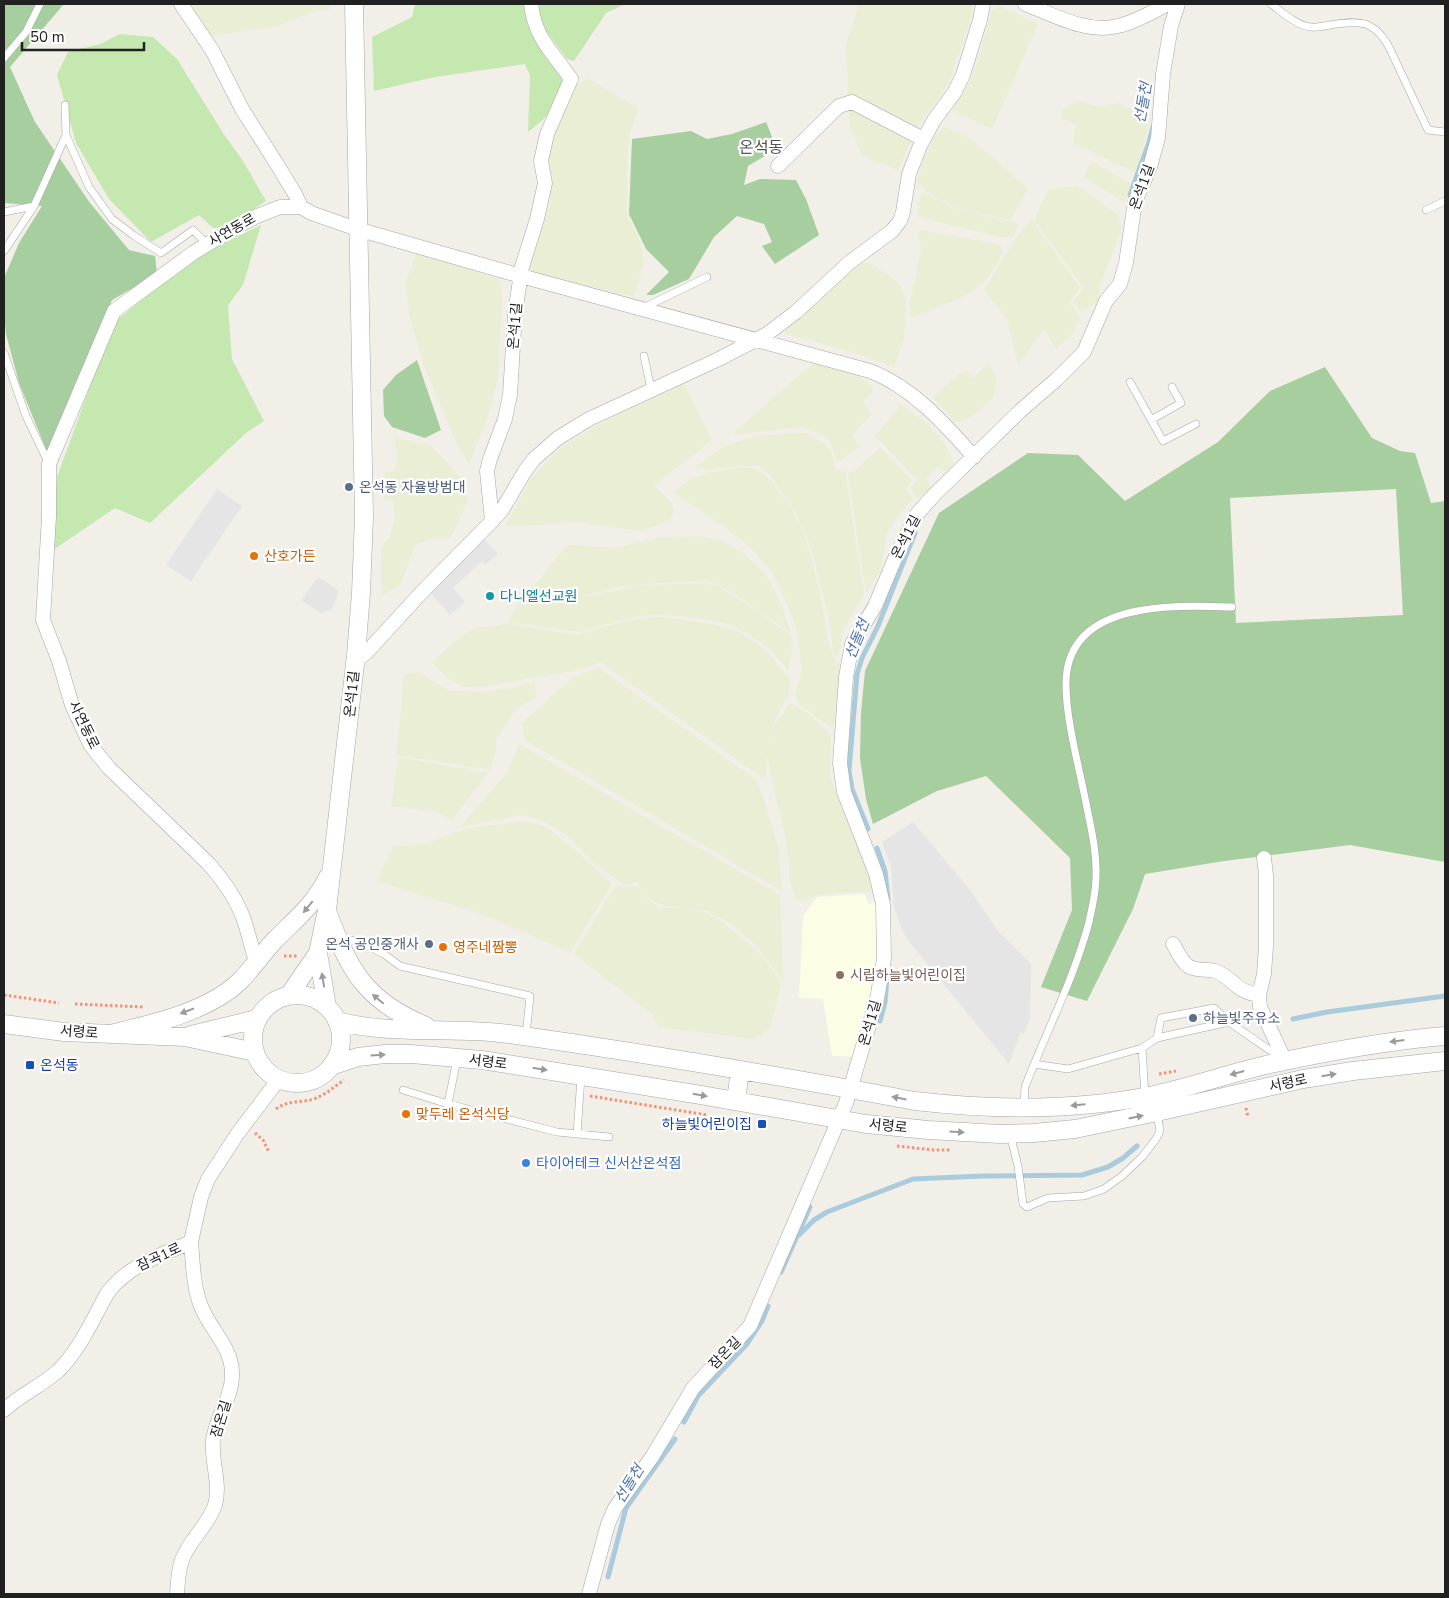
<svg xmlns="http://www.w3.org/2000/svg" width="1449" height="1598" font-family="'Nunito Sans','Noto Sans KR',sans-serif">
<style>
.education{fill:#fbfee4}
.farmland{fill:#e9eed4}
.grass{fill:#c5e8b1}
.forest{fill:#a7ce9e;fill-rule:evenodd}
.parking{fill:#e5e5e5}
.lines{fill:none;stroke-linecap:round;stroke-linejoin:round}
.stream{stroke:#aacbdc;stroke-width:5}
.service-casing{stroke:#a5a5a5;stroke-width:8}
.minor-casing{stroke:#a5a5a5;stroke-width:15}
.tertiary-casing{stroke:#a5a5a5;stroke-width:19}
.path{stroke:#f49275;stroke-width:3;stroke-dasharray:2.5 2.5;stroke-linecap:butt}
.service{stroke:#fff;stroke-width:7}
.minor{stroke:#fff;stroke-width:14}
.tertiary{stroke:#fff;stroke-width:18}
.oneway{fill:#9b9b9b}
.service-dot{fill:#5c6f8a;stroke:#fff;stroke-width:2}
.food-dot{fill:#e8710a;stroke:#fff;stroke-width:2}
.culture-dot{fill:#0f9aa8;stroke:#fff;stroke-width:2}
.education-dot{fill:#8d6e63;stroke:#fff;stroke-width:2}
.transit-dot{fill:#1a4fb4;stroke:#fff;stroke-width:2}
.shop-dot{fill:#3f7fe0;stroke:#fff;stroke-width:2}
.labels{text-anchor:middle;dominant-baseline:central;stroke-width:4.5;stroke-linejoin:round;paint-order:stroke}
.street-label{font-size:14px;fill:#212121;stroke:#fff}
.service-label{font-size:14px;fill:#4e5e75;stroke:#fff;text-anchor:start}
.food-label{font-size:14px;fill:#c56008;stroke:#fff;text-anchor:start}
.culture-label{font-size:14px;fill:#0d838f;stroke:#fff;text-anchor:start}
.education-label{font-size:14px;fill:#785e54;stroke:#fff;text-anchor:start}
.transit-label{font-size:14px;fill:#164399;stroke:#fff;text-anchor:start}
.shop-label{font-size:14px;fill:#366cbe;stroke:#fff;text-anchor:start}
.water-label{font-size:15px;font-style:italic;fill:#5073ad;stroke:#fff}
.quarter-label{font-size:16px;fill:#545454;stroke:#fff}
</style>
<rect width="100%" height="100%" fill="#f1efe8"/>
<path class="education" d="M865,894L868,904L875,902L878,910L883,939L859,1057L832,1056L823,999L799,998L803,916L817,897Z"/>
<path class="farmland" d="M189,4H329L331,5L328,11L318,10L278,26L211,36Z
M859,4H972L973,6L969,25L949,83L916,129L898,170L873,161L861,154L850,125L846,45Z
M999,6L1038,24L992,129L952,110L974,73L992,11Z
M588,78L639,109L630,132L627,161V213L640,242L644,262L634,297L526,271L550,205L551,179L548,153L560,118L577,85Z
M1079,101L1102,107L1119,103L1150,120L1136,173L1073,143L1076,125L1061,118L1063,108Z
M945,127L970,138L1028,189L1010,220L955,207L929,193L917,182L923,161L935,136Z
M1091,161L1132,184L1125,203L1084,177Z
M1077,186L1119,215L1121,231L1101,283L1098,301L1082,312L1073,302L1084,288L1034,220L1048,190Z
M923,192L952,207L1019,224L1013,238L996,236L918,217L920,196Z
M1032,220L1080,288L1069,302L1080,318L1073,333L1056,349L1044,329L1018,365L1007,319L984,290L1018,235Z
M920,230L1001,245L1003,254L986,280L974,290L960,298L911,318L909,304L916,277L921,249L918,234Z
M417,251L499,279L502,296L498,378L488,416L469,464L456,442L424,366L409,314L406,282Z
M861,263H870L894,279L901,286L905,299L906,314L904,339L894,367L852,352L783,333Z
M816,361L849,367L874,389L863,403L872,414L852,435L859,446L837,463L832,445L825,436L812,430L798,427L734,435L736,430Z
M989,363L996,379L995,391L992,399L973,416L955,422L933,398L965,369L973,378Z
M684,384L712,440L654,485L672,503L674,512L670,520L641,531L578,522L521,526H505L532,477L560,448L604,421Z
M901,405L926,422L945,444L954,463L945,472L938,467L926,477L931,488L918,499L910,488L917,480L875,436Z
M806,433L823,443L831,451L835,468L845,471L864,594L842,633L839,656L834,655L829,620L811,547L795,511L770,475L758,466L727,467L707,470L695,467L723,447L755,436Z
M395,438L431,445L462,479L466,487L467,502L454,531L448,539H431L415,545L401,584L382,596L381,547L389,538L395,517L393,500H384L385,472L395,471L397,457Z
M880,447L912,480L906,489L913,499L901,511L887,533L880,571L866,593L848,474L854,471Z
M735,468H750L759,470L772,482L792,509L803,532L810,553L820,594L828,641L835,661L842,665L833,729L799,704L795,695L802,669L797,629L775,576L750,547L726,528L673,492L692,478L713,472Z
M699,536L720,540L742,552L764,572L779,598L791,633L733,593L709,581L666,582L614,588L576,598L647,585L705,583L719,587L745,603L791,635L792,651L788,671L770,649L750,635L728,624L697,618L655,614L620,620L581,632L508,622L523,595L529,593L562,596L530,591L567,545L614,548L657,538Z
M659,617L707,623L733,629L750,638L768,653L782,669L790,680L788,695L773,724L766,753L773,727L790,703L807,712L831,735L830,776L875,891L818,894L806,902L796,898L789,880V861L785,835L776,799L767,754L766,773L764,779L601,662L578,670L487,686L464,687L447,678L432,662L458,639L467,632L479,628L496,626L507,623L577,635L625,621Z
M599,668L756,780L765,802L778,848L782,891L525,740L522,723L573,677Z
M419,673L450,691L484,692L512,688L535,682L536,697L515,710L496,739V749L490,770L397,755L404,674Z
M519,744L780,895L783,981L756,945L728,922L707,911L661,905L645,896L649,900L660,908H680L704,912L721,921L759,953L773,971L781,985L770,1027L755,1039L659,1027L652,1014L574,954L615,887L638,886L642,891L638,882L624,885L595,863L568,836L542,820L521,815L460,827L507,773Z
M399,757L488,773L452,820L438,813L418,809L391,806Z
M523,821L544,826L574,849L612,884L570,952L479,913L377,881L393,847L425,844L466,829Z"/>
<path class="grass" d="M415,4H527C531,20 533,37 542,52C546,60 559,72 562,80C569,97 541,123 528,132L530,75L525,64L435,77L374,91L372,37L412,17Z
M540,4H625L606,13L574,61L567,59L544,28L538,12Z
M120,34L153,37L177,59L223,133L243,161L266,201L226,228H213L199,215L151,242L109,199L76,143L57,75L68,52L100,44Z
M261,225L243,285L228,305L232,359L264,421L246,433L150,523L115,508L53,550L57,477L113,323L197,256Z"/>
<path class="forest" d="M4,4H64L10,67L35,122L90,203L129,250L155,256L157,274L112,300L48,454L19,383L6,334L4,315V278L19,243L42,206L4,203Z
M766,122L777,149L748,166L744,185L760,179L796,180L806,199L819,235L775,264L762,246L772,242L764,224L737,216L714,237L689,279L653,295H646L669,272L646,249L629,214L632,139L691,131L707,139L732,134Z
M417,360L441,430L425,438L392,427L384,416L383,390L396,375Z
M1325,367L1372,438L1400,451L1415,453L1431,503L1445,501V862L1350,845L1224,861L1145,874L1133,909L1087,1001L1041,987L1072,910L1070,858L986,776L937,791L873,824L866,799L860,758L861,713L865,671L939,513L1028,453L1078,455L1125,501L1218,442L1270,391ZM1396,489L1403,615L1236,623L1230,498Z"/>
<path class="parking" d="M217,489L242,506L191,581L166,565Z
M483,538L498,554L485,565L482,561L453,588L465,602L450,615L427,589Z
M318,577L338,590L337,598L332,608L322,614L301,600Z
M913,822L970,890L998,931L1031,964L1030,1018L1024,1034L1021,1032L1009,1064L906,938L894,909L891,867L882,842Z"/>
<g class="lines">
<path class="stream" d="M1130,195L1149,142L1153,127
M868,829L852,789L849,771L857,674L862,658L878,626L915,533
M877,848L885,871L888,900
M1293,1019L1327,1012L1445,996
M880,1021L885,1002L887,979
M799,1235L814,1220L827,1212L913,1179L983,1176L1082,1175L1108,1167L1123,1158L1137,1146
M781,1272L810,1207
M684,1422L698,1396L747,1344L762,1321L768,1306
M608,1577L626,1508L675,1439"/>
<g class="service-casing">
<path id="service" d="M1271,4C1282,12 1297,26 1311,27C1317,28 1323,26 1330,25C1360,20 1375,20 1390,49L1428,130L1445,132
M4,58L26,32L40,4
M65,105L66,135L89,187L112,219L133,235L161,253L193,230L207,244
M34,206L66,135
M1426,210L1445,201
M4,212L34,206L4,251
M643,308L707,277
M4,353L26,416L49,464
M644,356L651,389
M1130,382L1163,441L1196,424
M1151,420L1181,403L1172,387
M341,939L358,941L384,954L400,966L530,996L526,1036
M1157,1038L1161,1018L1214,1008L1229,1022
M1034,1064L1068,1069L1142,1048
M403,1090L448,1104L557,1132L609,1137
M1145,1096L1142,1048L1157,1038L1229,1022L1281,1058
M448,1104L457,1059
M1024,1107L1025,1087C1046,1032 1074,979 1089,922C1092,907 1096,893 1096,877C1097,852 1091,828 1086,803C1079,766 1066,721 1066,684C1066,600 1174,605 1232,607
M577,1134L581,1077
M1010,1134L1018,1166L1023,1204L1027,1207L1048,1198L1084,1196L1104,1189L1122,1176L1142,1157L1156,1139L1160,1131L1157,1113"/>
</g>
<g class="minor-casing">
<path id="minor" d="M181,4L212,50L242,109L278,166L295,194L301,207H280L255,217L236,227L193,253L114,311L49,464V516L43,620L59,661L72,705L90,744L99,756L109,768L208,863C224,881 238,901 245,923C249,936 252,949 256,961
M1025,4C1054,15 1087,34 1118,26C1136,22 1152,12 1168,4
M778,166L839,106L852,102L923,139
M301,207L311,213L357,229L521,276L870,371C912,387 945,424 974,457
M492,521L487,471L490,459L505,419L510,395L515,313L522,267L537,219L545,183L541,161L547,134L571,79C553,52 535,39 531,4
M356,655L362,656L367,652L421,593L492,521L502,510L525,471L534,459L558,438L589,419L719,359L767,334L796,312L850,262L892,231L900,221L903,212L909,174L920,146L934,120L954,93L963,75L980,20L983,4
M1264,858L1266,875V946L1264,974L1259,995L1260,1007L1285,1061
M1173,944C1178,952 1181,961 1188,966C1197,972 1206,968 1215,971C1233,977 1235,992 1259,995
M4,1410C20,1395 41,1386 58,1371C79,1351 94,1317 108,1292C129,1265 161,1255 191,1242L201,1197L208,1179L238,1133L279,1079
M177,1594C178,1583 178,1571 182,1560C189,1540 208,1526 215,1505C221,1483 211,1462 213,1440C216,1417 232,1398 232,1375C233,1348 210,1330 201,1306C193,1286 193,1263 191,1242
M589,1594L608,1524L615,1508L652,1457L693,1388L750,1326L846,1103L877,999L884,959L883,904L876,874L844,792L840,763L846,677L852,644L875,606L896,556L917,514L934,495L1020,411L1057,379L1084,352L1106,301L1120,284L1126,263L1135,202L1150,167L1158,138L1163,74L1171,26L1178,4"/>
</g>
<g class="tertiary-casing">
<path id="tertiary" d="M327,911C349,970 365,1001 426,1026
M289,995L318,953
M253 1039a44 44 0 1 1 88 0a44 44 0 1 1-88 0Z
M327,1007L318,953L327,910L356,655L361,593L364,517L354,4
M337,1021C393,1036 452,1026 509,1034C645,1053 780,1076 915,1101C993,1110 1072,1111 1149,1096C1188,1088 1227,1074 1266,1065C1325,1052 1385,1041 1445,1036
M4,1024L64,1032L185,1037L255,1052
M110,1034C152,1024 207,1012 239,982C252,969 262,954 274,941C295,920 314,905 328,877
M191,1035L257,1019
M331,1066L358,1057L385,1054H411L482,1060L701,1095L866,1124L928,1130L1000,1134L1034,1133L1075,1129L1157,1112L1303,1079L1353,1071L1445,1061
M736,1101L740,1070"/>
</g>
<path class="path" d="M284,956H297
M4,995L59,1003
M75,1004L144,1007
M1159,1074L1176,1071
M590,1096L707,1115
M1246,1108L1248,1117
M276,1109C288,1100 300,1103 314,1099C325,1095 334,1087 344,1080
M255,1133L263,1140L269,1152
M897,1146L933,1150H950"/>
<use href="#service" class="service"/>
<use href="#minor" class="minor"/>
<use href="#tertiary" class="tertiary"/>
</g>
<defs><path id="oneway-solid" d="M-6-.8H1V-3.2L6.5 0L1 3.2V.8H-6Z" transform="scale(1.25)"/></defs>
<g class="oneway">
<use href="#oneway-solid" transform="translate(308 907) rotate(129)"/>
<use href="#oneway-solid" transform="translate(323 980) rotate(-99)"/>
<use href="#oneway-solid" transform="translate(378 999) rotate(-140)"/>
<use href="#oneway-solid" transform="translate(187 1011) rotate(159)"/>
<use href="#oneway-solid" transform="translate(1397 1041) rotate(173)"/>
<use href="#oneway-solid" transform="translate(378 1055) rotate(-4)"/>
<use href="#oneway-solid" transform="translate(540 1069) rotate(9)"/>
<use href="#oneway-solid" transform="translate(1237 1073) rotate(165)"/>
<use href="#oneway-solid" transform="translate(1329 1075) rotate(-9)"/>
<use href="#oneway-solid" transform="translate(700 1095) rotate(10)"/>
<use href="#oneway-solid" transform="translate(899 1098) rotate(-169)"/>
<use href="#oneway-solid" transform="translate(1078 1105) rotate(175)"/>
<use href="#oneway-solid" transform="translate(1136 1117) rotate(-12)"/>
<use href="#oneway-solid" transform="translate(957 1132) rotate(4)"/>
</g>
<g class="service-dot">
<circle cx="349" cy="487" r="5"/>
<circle cx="429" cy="944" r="5"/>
<circle cx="1193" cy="1018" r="5"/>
</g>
<g class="food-dot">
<circle cx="254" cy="556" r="5"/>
<circle cx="443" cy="947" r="5"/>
<circle cx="406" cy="1114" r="5"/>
</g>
<circle class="culture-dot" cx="490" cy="596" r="5"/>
<circle class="education-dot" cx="840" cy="975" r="5"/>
<g class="transit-dot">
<rect x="25" y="1060" width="10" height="10" rx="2.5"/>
<rect x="757" y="1119" width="10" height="10" rx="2.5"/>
</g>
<circle class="shop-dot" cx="526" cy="1163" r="5"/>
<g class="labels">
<g class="street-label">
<text transform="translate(1142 187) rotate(-70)">온석1길</text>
<text transform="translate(232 230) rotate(-30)">사연동로</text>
<text transform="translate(515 326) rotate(-85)">온석1길</text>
<text transform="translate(906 537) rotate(-63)">온석1길</text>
<text transform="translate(352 694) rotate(-84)">온석1길</text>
<text transform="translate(84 725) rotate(64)">사연동로</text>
<text transform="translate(870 1023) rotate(-74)">온석1길</text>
<text transform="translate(79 1032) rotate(4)">서령로</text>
<text transform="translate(488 1062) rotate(7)">서령로</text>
<text transform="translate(1288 1083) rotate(-12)">서령로</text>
<text transform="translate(888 1126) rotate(6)">서령로</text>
<text transform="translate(159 1257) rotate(-25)">잠곡1로</text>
<text transform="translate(725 1353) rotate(-46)">잠온길</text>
<text transform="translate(221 1419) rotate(-73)">잠온길</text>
</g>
<g class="service-label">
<text x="359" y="487">온석동 자율방범대</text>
<text x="419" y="944" text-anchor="end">온석 공인중개사</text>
<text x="1203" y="1018">하늘빛주유소</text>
</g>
<g class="food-label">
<text x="264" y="556">산호가든</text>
<text x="453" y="947">영주네짬뽕</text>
<text x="416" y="1114">맞두레 온석식당</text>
</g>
<g class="culture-label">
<text x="500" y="596">다니엘선교원</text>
</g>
<g class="education-label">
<text x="850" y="975">시립하늘빛어린이집</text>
</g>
<g class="transit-label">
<text x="40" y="1065">온석동</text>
<text x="752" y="1124" text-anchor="end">하늘빛어린이집</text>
</g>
<g class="shop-label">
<text x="536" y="1163">타이어테크 신서산온석점</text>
</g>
<g class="water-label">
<text transform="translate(1143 103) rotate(-80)">선돌천</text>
<text transform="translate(857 639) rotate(-68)">선돌천</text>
<text transform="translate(629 1484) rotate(-58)">선돌천</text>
</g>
<g class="quarter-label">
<text x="761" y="148">온석동</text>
</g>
</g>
<rect width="1449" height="1598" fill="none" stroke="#212121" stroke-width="10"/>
<path d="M22 42v8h122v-8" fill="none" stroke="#212121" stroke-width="2.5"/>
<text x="30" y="42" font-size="15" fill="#212121" stroke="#ffffff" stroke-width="4" paint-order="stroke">50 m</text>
</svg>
